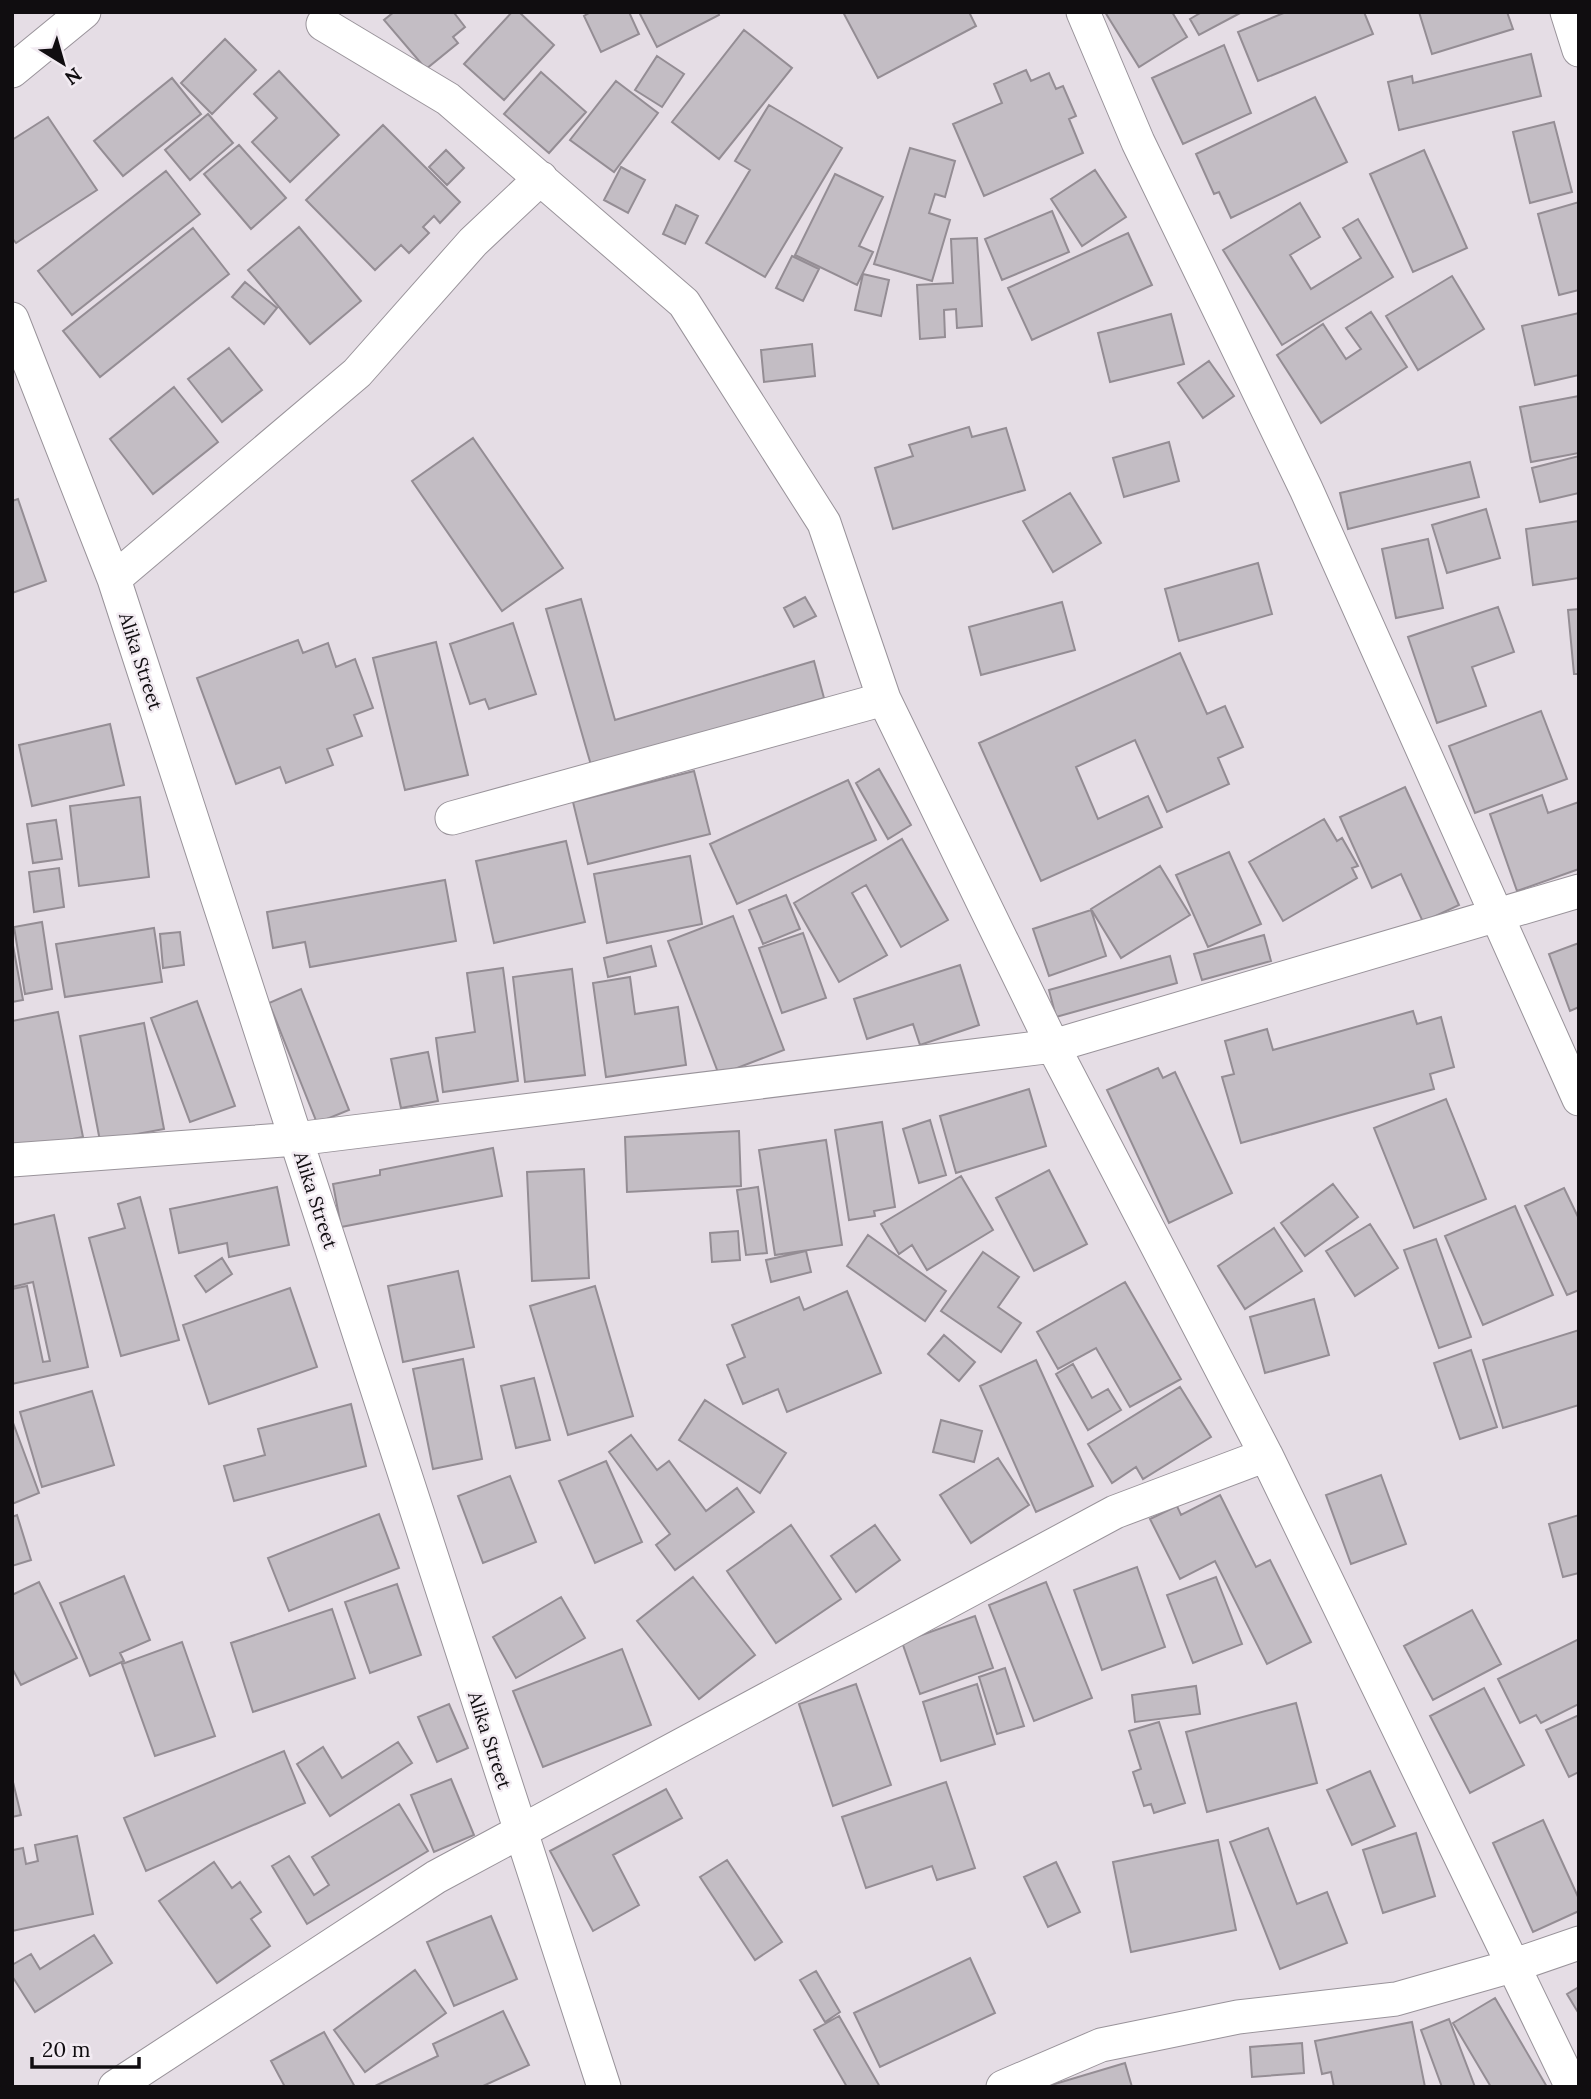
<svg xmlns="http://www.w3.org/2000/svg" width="1591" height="2099" font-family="Lora,serif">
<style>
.building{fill:#c3bdc4;stroke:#948d94;stroke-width:2}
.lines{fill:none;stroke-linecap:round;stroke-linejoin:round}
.minor-casing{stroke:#99939a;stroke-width:35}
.minor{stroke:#fff;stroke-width:33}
.labels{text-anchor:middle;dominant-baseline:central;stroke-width:5;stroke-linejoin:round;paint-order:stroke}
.street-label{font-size:19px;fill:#100d10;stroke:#f2ebf2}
</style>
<rect width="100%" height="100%" fill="#e5dde5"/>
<path class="building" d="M394,12H458L455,14L465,27L453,37L458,43L426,69L384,20Z
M512,12H519L554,45L504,100L464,64Z
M591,12H629L639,34L601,52L584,16Z
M639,12H718L719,15L657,47Z
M843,12H969L976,26L878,78Z
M1105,12H1172L1187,37L1139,67Z
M1202,12H1242L1199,35L1190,19Z
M1286,12H1364L1373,34L1258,81L1238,32Z
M1419,12H1507L1513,29L1432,54Z
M744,30L792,68L719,159L672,122Z
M225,39L256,70L212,114L181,83Z
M1224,45L1251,113L1183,144L1152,78Z
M1531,54L1541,96L1399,130L1388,82L1412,76L1413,83Z
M657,56L684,74L662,107L635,90Z
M1026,70L1031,81L1049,73L1056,89L1063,86L1076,116L1069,119L1083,153L984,196L953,124L1002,103L994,84Z
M279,71L339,135L290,182L252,142L277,118L254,94Z
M541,72L586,112L549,153L504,114Z
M172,78L201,114L123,176L94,141Z
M616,81L658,113L614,172L570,140Z
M1315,97L1347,162L1231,218L1219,192L1214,194L1196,154Z
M769,105L842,148L765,277L706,243L750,170L735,161Z
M208,114L233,143L190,180L165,150Z
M48,117L97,190L16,243L12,238V140Z
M1554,122L1572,192L1530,203L1513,132Z
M383,125L460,202L440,223L434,216L423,227L429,233L409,253L401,245L375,270L306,200Z
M239,145L286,198L251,229L204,174Z
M910,148L955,161L945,197L935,194L929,213L950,220L932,281L874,264Z
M446,150L464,168L447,185L429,167Z
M1424,150L1467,248L1413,272L1370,174Z
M621,167L645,180L628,213L604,200Z
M1095,170L1126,217L1082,246L1051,199Z
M166,171L200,214L72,315L38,271Z
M835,174L883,197L859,246L873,252L857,285L795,255Z
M1579,202V290L1559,295L1538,214Z
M1300,203L1320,237L1290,255L1311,289L1361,258L1343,228L1358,219L1393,277L1282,345L1223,250Z
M676,205L698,216L685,244L663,234Z
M1052,211L1069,252L1002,280L985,239Z
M299,227L361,301L310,344L248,270Z
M193,228L229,274L100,377L63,331Z
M1128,233L1152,285L1032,340L1008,288Z
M977,238L982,326L957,328L956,309L944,310L945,337L920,339L917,285L953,283L951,239Z
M792,256L819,269L803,301L776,288Z
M863,274L889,280L881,316L855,310Z
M1452,276L1484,329L1418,370L1386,316Z
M245,282L277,308L264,324L232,297Z
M1371,312L1407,367L1321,423L1277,355L1323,324L1346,359L1361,349L1346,328Z
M1579,313V375L1535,385L1522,326Z
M1171,314L1184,364L1110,382L1098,333Z
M812,344L815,376L764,382L761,350Z
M229,348L262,390L222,422L188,379Z
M1209,361L1234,396L1203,418L1178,383Z
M174,387L218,442L153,494L110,439Z
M1579,396V453L1531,462L1520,407Z
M969,427L972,437L1006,428L1025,490L893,529L875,468L913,456L909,445Z
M473,438L563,568L502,611L412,481Z
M1169,442L1179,481L1124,497L1113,458Z
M1579,456V493L1540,502L1532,468Z
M1470,462L1479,497L1348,529L1340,493Z
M1070,493L1101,543L1053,572L1023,521Z
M18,499L46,581L12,593V501Z
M1486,509L1500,558L1447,573L1432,525Z
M1579,521V578L1533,585L1526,529Z
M1428,539L1443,608L1396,618L1382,549Z
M1258,563L1272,614L1179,641L1165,589Z
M805,597L816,616L794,627L784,608Z
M581,599L615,720L814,661L824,698L591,765L546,609Z
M1062,602L1075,650L981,675L969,627Z
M1498,607L1514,652L1472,667L1486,706L1437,723L1408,637Z
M1579,609V674H1574L1568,610Z
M513,623L536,694L489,709L485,699L470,704L450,644Z
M298,640L303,653L328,643L336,667L355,659L373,708L354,715L362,736L327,749L333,765L286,783L280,767L236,784L197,678Z
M436,642L468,775L405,790L373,658Z
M1180,653L1207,714L1225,706L1243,747L1218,758L1229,784L1167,812L1135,740L1076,767L1098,819L1148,796L1162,827L1041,881L979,743Z
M1541,711L1567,779L1475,813L1449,746Z
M110,724L124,785L32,806L19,745Z
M879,769L911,825L888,839L856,783Z
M694,771L710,834L588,864L573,802Z
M848,780L876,840L737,904L710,844Z
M1405,787L1459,905L1423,922L1401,874L1372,888L1340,817Z
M1542,795L1548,813L1579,802V869L1517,891L1490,814Z
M140,797L149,877L79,886L70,806Z
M1324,819L1337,841L1342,838L1358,866L1352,868L1357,878L1283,921L1249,862Z
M56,820L62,859L33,863L27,824Z
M902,839L948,920L901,947L866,885L852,893L887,955L839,982L794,903Z
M566,841L585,922L494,943L476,861Z
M1229,852L1261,924L1208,947L1176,875Z
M690,856L702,924L607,943L594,874Z
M1160,866L1190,915L1121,958L1091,909Z
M59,868L64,907L34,912L29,872Z
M445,880L456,941L310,967L305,942L273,948L267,912Z
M786,895L800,929L763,944L749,910Z
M1091,910L1106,956L1049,976L1033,929Z
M733,916L784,1050L719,1075L668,941Z
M42,922L52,989L25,994L14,927Z
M154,928L162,982L65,997L56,944Z
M180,932L184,965L163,968L160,934Z
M803,933L826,998L782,1013L759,948Z
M1264,935L1271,961L1202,980L1194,954Z
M12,940L23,1000L12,1002Z
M1579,943V1007L1570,1011L1549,954Z
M651,946L656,966L608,977L604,958Z
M1170,956L1177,983L1056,1017L1049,990Z
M960,965L979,1025L920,1045L913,1024L867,1039L854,999Z
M503,968L518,1081L443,1092L436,1038L475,1032L467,973Z
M572,969L585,1075L525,1082L513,977Z
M630,977L635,1014L678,1007L686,1065L606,1077L593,983Z
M301,989L349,1110L317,1123L269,1003Z
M197,1001L235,1106L190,1122L151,1018Z
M1413,1011L1417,1024L1441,1017L1454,1067L1430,1074L1434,1089L1241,1143L1222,1077L1234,1074L1225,1041L1267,1029L1273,1050Z
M58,1012L83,1137L12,1151V1021Z
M144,1023L164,1129L100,1141L80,1036Z
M428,1052L438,1101L401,1108L391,1059Z
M1158,1068L1163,1078L1175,1072L1232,1193L1169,1223L1107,1090Z
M1029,1089L1046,1146L956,1173L940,1116Z
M1446,1099L1486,1199L1414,1228L1374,1128Z
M930,1120L946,1175L919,1183L903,1129Z
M882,1122L895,1207L874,1211L875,1216L849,1220L835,1130Z
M739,1131L741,1186L627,1192L625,1137Z
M826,1140L842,1245L775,1255L759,1150Z
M493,1148L502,1196L341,1227L333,1184L380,1175V1170Z
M584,1169L589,1278L532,1281L527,1172Z
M1049,1170L1087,1244L1034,1271L996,1198Z
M961,1176L993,1230L927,1270L912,1245L899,1254L881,1224Z
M1333,1184L1358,1217L1305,1256L1281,1223Z
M277,1187L289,1245L229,1257L227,1243L179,1253L170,1209Z
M758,1187L767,1253L746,1255L737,1190Z
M1564,1188L1579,1219V1290L1567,1295L1525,1206Z
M140,1197L179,1340L121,1356L89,1238L125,1228L118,1204Z
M1515,1206L1553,1295L1483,1325L1445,1236Z
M54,1215L88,1367L12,1384V1289L27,1286L43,1362L50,1361L33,1282L12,1287V1225Z
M1370,1224L1398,1268L1355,1296L1326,1251Z
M1274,1228L1302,1271L1245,1309L1218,1266Z
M738,1231L740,1260L712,1262L710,1233Z
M868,1235L946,1291L925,1321L847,1266Z
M1436,1239L1471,1337L1439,1348L1404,1250Z
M806,1251L811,1272L771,1282L766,1260Z
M983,1252L1019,1277L998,1307L1021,1323L1001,1352L941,1311Z
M222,1258L232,1274L206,1292L195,1276Z
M458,1271L474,1347L403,1362L388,1286Z
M1125,1282L1181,1379L1130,1407L1096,1348L1058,1369L1037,1332Z
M595,1286L633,1416L568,1435L530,1306Z
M290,1288L317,1367L209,1404L183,1325Z
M847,1291L881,1373L787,1412L778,1389L743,1404L727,1365L745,1357L732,1325L799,1297L804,1310Z
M1314,1299L1329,1355L1265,1373L1250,1317Z
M1579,1330V1405L1503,1428L1483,1360Z
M944,1335L975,1362L959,1381L928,1354Z
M1471,1350L1497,1427L1460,1439L1434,1363Z
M463,1359L482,1459L433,1469L413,1369Z
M1036,1360L1093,1486L1036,1512L980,1386Z
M1073,1364L1092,1398L1108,1389L1121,1410L1088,1430L1056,1374Z
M534,1378L550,1440L516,1448L501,1386Z
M1180,1387L1211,1437L1143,1479L1136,1467L1112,1483L1088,1444Z
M92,1391L114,1465L42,1487L20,1412Z
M705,1400L786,1453L760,1493L679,1440Z
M351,1404L366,1466L234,1501L224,1466L265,1455L258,1429Z
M12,1420L39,1493L12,1504Z
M941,1420L982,1431L974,1462L933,1452Z
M631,1435L657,1470L669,1461L706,1511L737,1488L754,1512L675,1570L656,1545L670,1534L609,1452Z
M998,1458L1029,1505L971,1543L940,1495Z
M606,1461L642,1542L595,1563L559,1481Z
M1381,1475L1406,1544L1351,1564L1326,1495Z
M510,1476L536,1542L483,1563L458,1496Z
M1220,1495L1256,1567L1270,1560L1311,1642L1267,1664L1215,1561L1180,1579L1150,1519L1177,1506L1181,1515Z
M379,1514L399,1568L289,1611L268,1558Z
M17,1515L31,1560L12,1566V1517Z
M1579,1515V1573L1563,1577L1549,1524Z
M791,1525L841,1599L776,1643L727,1571Z
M875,1525L900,1560L856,1592L831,1556Z
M1137,1567L1165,1647L1102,1670L1074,1590Z
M124,1576L150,1640L120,1653L124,1661L90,1676L60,1603Z
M693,1577L755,1655L699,1699L637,1621Z
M1216,1577L1242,1644L1193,1663L1167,1595Z
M39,1582L77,1658L21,1685L12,1668V1595Z
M1046,1582L1092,1698L1034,1721L989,1605Z
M397,1584L421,1655L370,1673L345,1602Z
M561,1597L585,1638L516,1678L493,1637Z
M332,1609L355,1678L253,1712L231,1643Z
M1472,1610L1501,1664L1433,1700L1404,1646Z
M975,1616L993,1668L920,1694L902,1642Z
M1579,1639V1704L1541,1723L1536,1715L1520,1723L1498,1679Z
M182,1642L215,1736L155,1756L122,1664Z
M622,1649L651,1725L543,1767L513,1691Z
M1005,1668L1024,1726L997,1734L979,1677Z
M856,1684L891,1785L833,1806L799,1704Z
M977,1684L995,1744L941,1761L923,1702Z
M1196,1686L1200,1714L1135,1722L1132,1695Z
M1484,1688L1524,1765L1470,1793L1430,1716Z
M1296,1703L1317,1783L1207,1812L1186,1732Z
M449,1704L468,1748L437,1762L418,1717Z
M1579,1715V1772L1569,1777L1546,1730Z
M1159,1722L1185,1803L1154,1813L1151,1804L1144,1806L1133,1772L1141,1769L1129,1731Z
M398,1742L412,1763L330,1816L297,1764L323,1747L342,1778Z
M284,1751L305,1803L146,1871L124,1818Z
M1370,1771L1395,1826L1352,1845L1327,1790Z
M12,1778L21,1815L12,1817Z
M451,1779L474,1835L434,1852L411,1795Z
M946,1782L975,1868L937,1880L932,1866L866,1888L842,1817Z
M666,1789L682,1818L613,1855L639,1905L593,1931L550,1851Z
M399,1804L428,1851L307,1924L272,1866L289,1856L314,1895L329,1885L312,1857Z
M1543,1820L1579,1899V1911L1533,1932L1493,1843Z
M1268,1828L1297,1904L1327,1892L1347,1943L1280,1969L1230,1842Z
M1416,1833L1435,1896L1383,1913L1363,1850Z
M77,1836L93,1914L12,1931V1845L13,1850L23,1848L26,1864L38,1861L35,1845Z
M1218,1840L1236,1930L1131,1952L1113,1862Z
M727,1860L782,1942L755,1960L700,1877Z
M214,1862L232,1888L240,1882L261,1912L251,1919L270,1946L217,1983L159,1901Z
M1056,1862L1080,1912L1048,1927L1024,1877Z
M491,1916L517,1979L454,2006L427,1942Z
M94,1935L112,1963L35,2012L12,1976V1965L31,1954L40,1969Z
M970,1958L995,2013L880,2067L854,2013Z
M415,1970L446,2013L365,2072L334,2030Z
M816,1971L840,2012L825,2022L800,1980Z
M1579,1987V2014L1567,1994Z
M1495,1998L1547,2087H1491L1453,2023Z
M503,2011L529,2065L481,2087H373L438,2056L433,2044Z
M839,2016L880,2087H847L814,2030Z
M1449,2019L1475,2087H1442L1421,2030Z
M1412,2022L1425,2087H1334L1331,2072L1322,2074L1315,2041Z
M324,2032L355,2087H285L271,2061Z
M1302,2043L1304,2073L1252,2077L1250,2047Z
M1125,2063L1132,2087H1048V2086Z"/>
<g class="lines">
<g class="minor-casing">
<path id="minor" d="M1083,12L1138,142L1306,489L1579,1099
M1567,12L1579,50
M323,24L448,99L684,303L824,523L884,699L1053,1046L1266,1455L1572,2087
M12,71L84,12
M12,319L114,579L604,2087
M114,579L357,373L473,242L541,178
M452,818L884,699
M12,1160L296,1139L1053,1046L1579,891
M115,2087L436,1877L1115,1512L1266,1455
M1003,2087L1101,2045L1238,2017L1396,1999L1512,1966L1579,1943"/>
</g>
<use href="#minor" class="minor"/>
</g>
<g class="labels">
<g class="street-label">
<text transform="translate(141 661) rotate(72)">Alika Street</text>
<text transform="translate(316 1200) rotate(72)">Alika Street</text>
<text transform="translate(490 1740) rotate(72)">Alika Street</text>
</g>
</g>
<rect width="1591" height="2099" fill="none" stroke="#100d10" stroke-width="28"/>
<g transform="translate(63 63) rotate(143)" stroke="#f2ebf2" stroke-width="5" paint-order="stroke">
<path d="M0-5L12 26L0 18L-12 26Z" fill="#100d10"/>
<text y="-10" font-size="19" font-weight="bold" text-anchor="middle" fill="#100d10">N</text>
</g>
<path d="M32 2057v10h107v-10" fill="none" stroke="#100d10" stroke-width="3.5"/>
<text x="42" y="2057" font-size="21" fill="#100d10" stroke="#f2ebf2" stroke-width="5" paint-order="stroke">20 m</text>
</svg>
